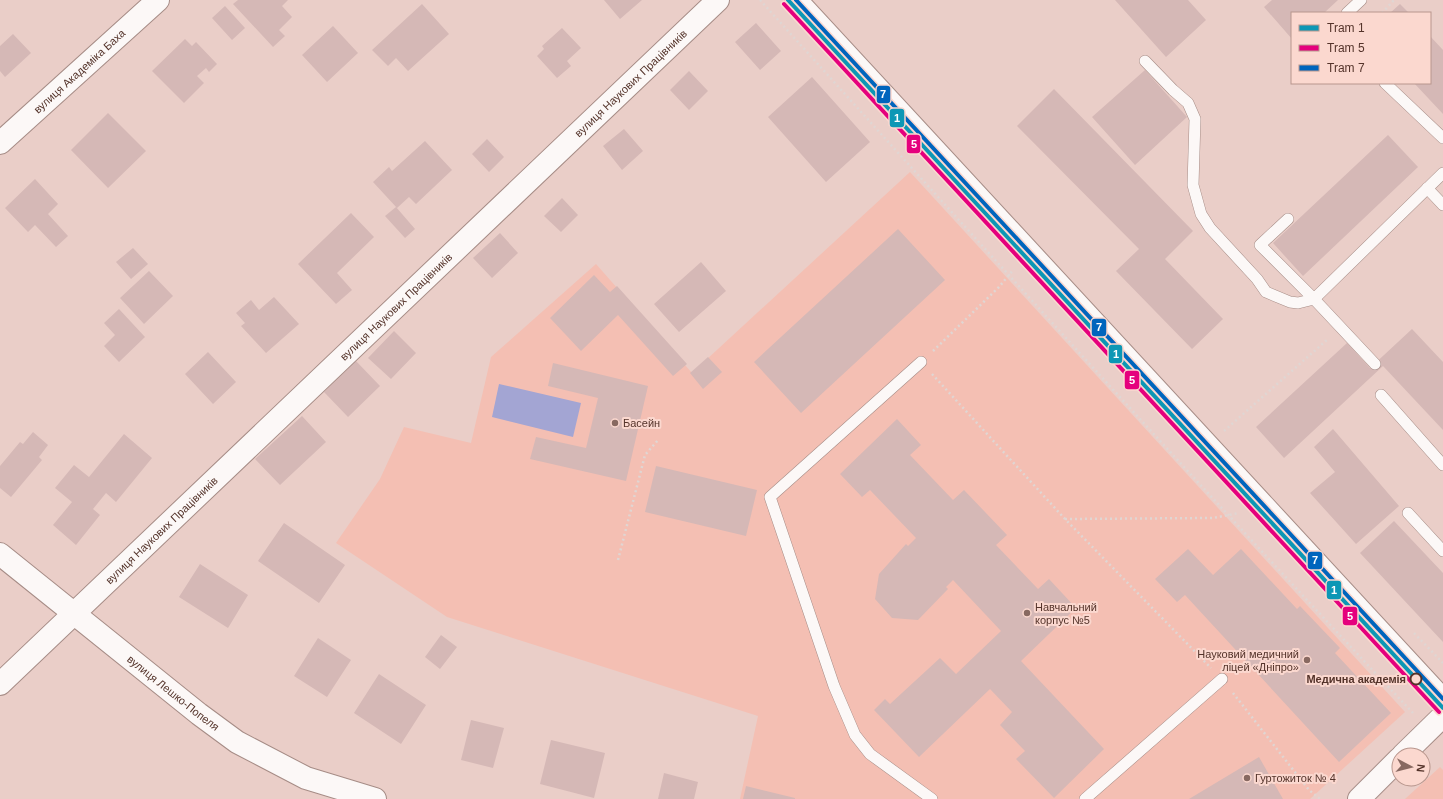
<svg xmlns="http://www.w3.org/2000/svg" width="1443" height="799" font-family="Helvetica,sans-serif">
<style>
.built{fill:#f4bfb3}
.water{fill:#a3a5d3}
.building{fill:#d5b8b6}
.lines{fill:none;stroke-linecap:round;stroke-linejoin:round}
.lane-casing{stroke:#a68c86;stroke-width:12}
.street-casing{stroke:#a68c86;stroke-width:24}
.secondary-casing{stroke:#a68c86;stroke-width:24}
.path{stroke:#e0d6d3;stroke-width:2.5;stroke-dasharray:2 3;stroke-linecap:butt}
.lane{stroke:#fcf8f7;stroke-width:11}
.street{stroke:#fcf8f7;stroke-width:22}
.secondary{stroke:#fcf8f7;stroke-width:22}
.tram-1-casing{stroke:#fbd8cf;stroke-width:7}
.tram-2-casing{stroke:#fbd8cf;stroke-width:7}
.tram-3-casing{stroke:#fbd8cf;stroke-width:7}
.tram-1{stroke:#0d97b5;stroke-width:4}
.tram-2{stroke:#e5007d;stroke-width:4}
.tram-3{stroke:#0065bd;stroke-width:4}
.poi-dot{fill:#886961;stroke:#fbd8cf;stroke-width:1.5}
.stop-dot{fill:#fbd8cf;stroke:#54332a;stroke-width:2}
.labels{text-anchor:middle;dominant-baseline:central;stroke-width:4;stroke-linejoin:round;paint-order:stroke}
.street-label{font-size:11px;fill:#54332a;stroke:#fbd8cf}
.poi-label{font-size:11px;fill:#54332a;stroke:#fbd8cf;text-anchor:start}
.stop-label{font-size:11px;font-weight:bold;fill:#54332a;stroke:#fbd8cf;text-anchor:end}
.line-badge{stroke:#fbd8cf;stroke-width:1.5}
.badge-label{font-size:11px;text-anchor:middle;font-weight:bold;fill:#fff}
</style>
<rect width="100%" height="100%" fill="#eacec8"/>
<path class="built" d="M910,172L1405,712L1310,799H740L758,716L447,617L336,543L380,479L404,427L471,443L491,357L596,264L692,373Z
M1440,767L1443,770V799H1405Z"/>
<path class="water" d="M499,384L581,403L573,437L492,417Z"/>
<path class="building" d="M238,0H288L282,6L292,17L279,30L285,36L273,47L233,4Z
M604,0H642L620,19Z
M1115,0H1188L1206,20L1166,57Z
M1272,0H1338L1324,13H1292V39L1264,7Z
M422,4L449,34L408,71L396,58L388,66L372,50Z
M1400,4L1409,13H1390Z
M225,6L245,28L232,40L212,18Z
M756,23L781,51L760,70L735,42Z
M333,26L358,53L327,82L302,55Z
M562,28L581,48L567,61L571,66L557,78L537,56L544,49L542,46Z
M13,34L31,53L5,77L0,71V46Z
M1430,36L1443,50V114L1414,83H1430Z
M185,39L192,46L196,42L217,64L209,72L206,68L197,76L204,83L184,103L152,71Z
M1145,70L1187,117L1135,165L1092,117Z
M689,71L708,91L689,110L670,90Z
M812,77L870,142L826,182L768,117Z
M1054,89L1193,231L1165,259L1223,319L1192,349L1116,271L1139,249L1017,126Z
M108,113L146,151L108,188L71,150Z
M624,129L643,151L622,170L603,146Z
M1388,135L1418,167L1303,276L1273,243Z
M487,139L504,157L489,172L472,154Z
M425,141L452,170L416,204L409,197L397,208L373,182L389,167L392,171Z
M35,179L58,204L48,214L68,236L56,247L35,225L28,232L5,208Z
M562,198L578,215L561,232L544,216Z
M396,207L415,229L405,238L385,216Z
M351,213L374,237L337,273L352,290L336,304L298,264Z
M898,229L945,280L801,413L754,362Z
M500,233L518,253L492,278L473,258Z
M133,248L148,264L131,279L116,262Z
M701,262L726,291L679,332L654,304Z
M149,271L173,296L144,324L120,298Z
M594,275L610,292L617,286L687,364L673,376L618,315L581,351L550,318Z
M274,297L299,324L266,353L241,326L245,323L236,313L251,300L259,310Z
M119,309L145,337L119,362L104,346L115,335L104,323Z
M1412,329L1443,362V430L1383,366L1284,458L1256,427L1347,343L1370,368Z
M394,331L416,353L391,379L368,358Z
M208,352L236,382L213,404L185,374Z
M708,357L722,372L703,389L690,373Z
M356,361L380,386L348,417L324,392Z
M553,363L648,386L626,481L530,459L536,437L586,448L598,398L548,386Z
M302,416L326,442L280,485L255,459Z
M897,419L921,445L910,455L953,500L964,490L1007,535L996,545L1038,589L1049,579L1076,608L1021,661L1104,749L1054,798L1016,759L1025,751L1000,725L1012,712L990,689L919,757L874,710L885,699L890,704L940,658L956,674L1001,631L953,580L946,587L948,589L918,620L892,618L875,599L879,574L906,544L908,546L916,538L870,490L862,497L840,474Z
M1333,429L1399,506L1356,544L1310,493L1335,472L1314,447Z
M33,432L48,445L39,457L42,460L11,497L0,488V466L20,442L23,444Z
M124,434L152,458L116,502L106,493L93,509L100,515L76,545L53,525L72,502L55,488L74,465L89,477Z
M656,466L757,490L746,536L645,512Z
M1394,521L1443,573V642L1360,553Z
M284,523L345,565L319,603L258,561Z
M1188,549L1213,575L1241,549L1297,609L1300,606L1340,648L1335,653L1391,713L1339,762L1185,595L1177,602L1155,579Z
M200,564L248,595L228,628L179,597Z
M441,635L457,647L440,669L425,657Z
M318,638L351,660L327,697L294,676Z
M379,674L426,705L401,744L354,713Z
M471,720L504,728L493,768L461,760Z
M551,740L605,753L594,798L540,784Z
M1259,757L1283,799H1189Z
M664,773L698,782L694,799H658Z
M746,786L795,798V799H743Z"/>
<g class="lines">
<g class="lane-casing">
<path id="lane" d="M1347,13L1361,0
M1145,61L1173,90L1188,103L1195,119L1193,185L1201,214L1210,228L1257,279L1266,292L1290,302L1298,303L1314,299L1443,173
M1385,83L1443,138
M1427,188L1443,205
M1288,219L1260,245L1314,299L1375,364
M921,362L770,497L834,686L855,735L870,754L932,799
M1381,395L1443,465
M1408,513L1443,551
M1085,799L1222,679"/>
</g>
<g class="street-casing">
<g id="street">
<path d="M796,0L1443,700"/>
<path id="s1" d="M0,143L158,0"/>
<path id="s2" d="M0,684L718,0"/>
</g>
</g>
<g class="secondary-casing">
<g id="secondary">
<path id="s3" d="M0,554L199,714L237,742L306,778L375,799"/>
<path d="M1403,755L1443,716"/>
<path d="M1359,799L1399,759"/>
</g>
</g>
<path class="path" d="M760,0C976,239 1192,479 1413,713
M1382,13L1394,0
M933,351L999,287L1014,269
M932,374L1065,519L1211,668
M1224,431L1328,339
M1065,519L1213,518L1239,513
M618,560L645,455L659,439
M1414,633L1443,663
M1233,693L1309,790L1320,799"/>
<use href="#lane" class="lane"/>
<use href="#street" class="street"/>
<use href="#secondary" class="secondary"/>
<g class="tram-1-casing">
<path id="tram-1" d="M788,0L1443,708"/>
</g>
<g class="tram-2-casing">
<path id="tram-2" d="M784,4L1439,712"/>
</g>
<g class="tram-3-casing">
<path id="tram-3" d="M796,0L1443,699"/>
</g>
<use href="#tram-1" class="tram-1"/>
<use href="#tram-2" class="tram-2"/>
<use href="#tram-3" class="tram-3"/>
</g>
<g class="poi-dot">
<circle cx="615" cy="423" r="4"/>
<circle cx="1027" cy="613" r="4"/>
<circle cx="1307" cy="660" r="4"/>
<circle cx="1247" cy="778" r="4"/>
</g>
<circle class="stop-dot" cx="1416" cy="679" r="5.5"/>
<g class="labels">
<g class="street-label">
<text stroke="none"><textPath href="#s1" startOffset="107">вулиця Академіка Баха</textPath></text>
<text stroke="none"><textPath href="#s2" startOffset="871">вулиця Наукових Працівників</textPath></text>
<text stroke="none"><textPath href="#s2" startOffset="547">вулиця Наукових Працівників</textPath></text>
<text stroke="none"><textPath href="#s2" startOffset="223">вулиця Наукових Працівників</textPath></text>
<text stroke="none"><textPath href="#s3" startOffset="222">вулиця Лешко-Попеля</textPath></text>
</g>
<g class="poi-label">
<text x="623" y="423">Басейн</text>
<text x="1035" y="607">Навчальний<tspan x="1035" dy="13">корпус №5</tspan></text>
<text x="1299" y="654" text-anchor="end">Науковий медичний<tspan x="1299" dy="13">ліцей «Дніпро»</tspan></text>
<text x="1255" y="778">Гуртожиток № 4</text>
</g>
<g class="stop-label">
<text x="1406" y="679">Медична академія</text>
</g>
</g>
<g class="line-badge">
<rect x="876" y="85" width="15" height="19" rx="4" fill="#0065bd"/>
<rect x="889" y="108" width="16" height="20" rx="4" fill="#0d97b5"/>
<rect x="906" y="134" width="15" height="20" rx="4" fill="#e5007d"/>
<rect x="1091" y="318" width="16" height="19" rx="4" fill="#0065bd"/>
<rect x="1108" y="344" width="15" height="20" rx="4" fill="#0d97b5"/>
<rect x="1124" y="370" width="16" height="20" rx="4" fill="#e5007d"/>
<rect x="1307" y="551" width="16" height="19" rx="4" fill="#0065bd"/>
<rect x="1326" y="580" width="16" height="20" rx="4" fill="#0d97b5"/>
<rect x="1342" y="606" width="16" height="20" rx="4" fill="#e5007d"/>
</g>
<g class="badge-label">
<text x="883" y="98">7</text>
<text x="897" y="122">1</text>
<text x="914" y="148">5</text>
<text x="1099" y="331">7</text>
<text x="1116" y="358">1</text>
<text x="1132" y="384">5</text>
<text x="1315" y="564">7</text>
<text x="1334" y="594">1</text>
<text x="1350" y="620">5</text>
</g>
<rect x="1291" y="12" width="140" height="72" fill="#fbd8cf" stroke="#b8968d"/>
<rect x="1299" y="25" width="20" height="6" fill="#0d97b5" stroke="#b8968d"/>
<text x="1327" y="32" font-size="12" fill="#54332a">Tram 1</text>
<rect x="1299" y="45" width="20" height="6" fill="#e5007d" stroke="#b8968d"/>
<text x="1327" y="52" font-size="12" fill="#54332a">Tram 5</text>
<rect x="1299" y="65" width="20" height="6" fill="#0065bd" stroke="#b8968d"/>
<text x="1327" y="72" font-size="12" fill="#54332a">Tram 7</text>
<g transform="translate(1411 767) rotate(97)"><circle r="19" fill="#fbd8cf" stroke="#b8968d"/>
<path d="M0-3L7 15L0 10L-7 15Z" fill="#886961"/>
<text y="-6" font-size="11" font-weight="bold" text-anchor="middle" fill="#54332a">N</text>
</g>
</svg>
